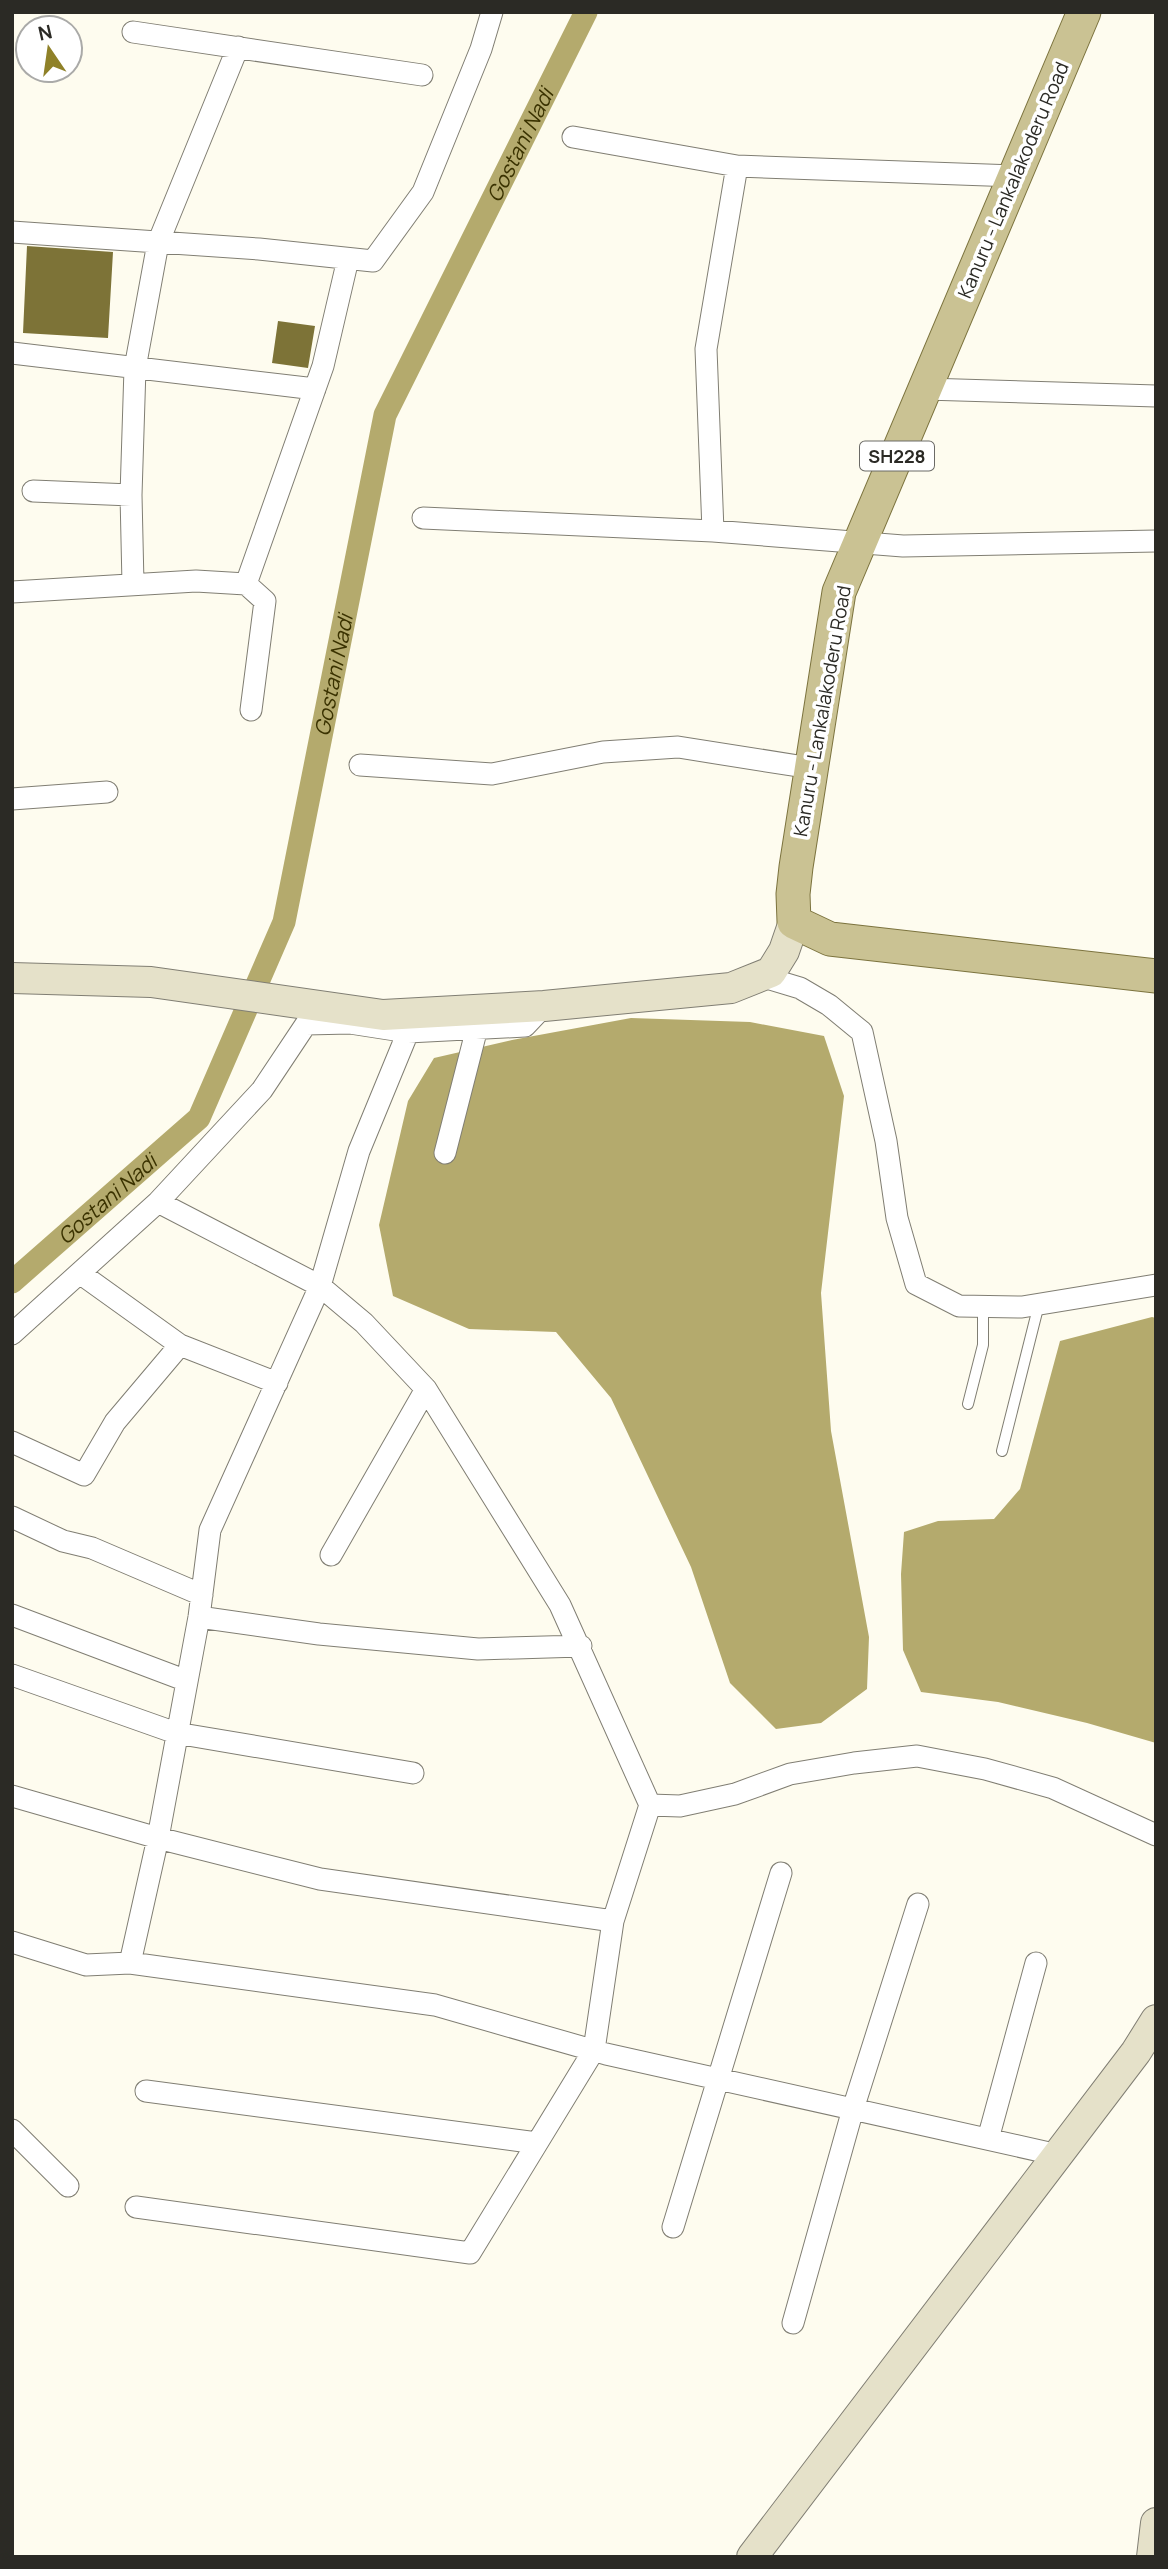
<svg xmlns="http://www.w3.org/2000/svg" width="1168" height="2569" font-family="Manrope,sans-serif">
<style>
.water{fill:#b4aa6d}
.lines{fill:none;stroke-linecap:round;stroke-linejoin:round}
.canal{stroke:#b4aa6d;stroke-width:23}
.building{fill:#7d7337}
.lane-casing{stroke:#807e73;stroke-width:12}
.street-casing{stroke:#807e73;stroke-width:23}
.secondary-casing{stroke:#807e73;stroke-width:32}
.primary-casing{stroke:#7c733e;stroke-width:35}
.lane{stroke:#fff;stroke-width:10}
.street{stroke:#fff;stroke-width:21}
.secondary{stroke:#e5e1c9;stroke-width:30}
.primary{stroke:#cac293;stroke-width:33}
.labels{text-anchor:middle;dominant-baseline:central;stroke-width:7;stroke-linejoin:round;paint-order:stroke}
.shield{fill:#fff;stroke:#6b6a66;stroke-width:2}
.shield-label{font-size:18px;font-weight:bold;fill:#2b2a25}
.street-label{font-size:19px;fill:#2b2a25;stroke:#fff}
.water-label{font-size:21px;font-style:italic;fill:#3a3200;stroke:#fff}
</style>
<rect width="100%" height="100%" fill="#fefcef"/>
<path class="water" d="M631,1018L750,1022L824,1036L844,1096L821,1293L831,1431L869,1637L867,1689L821,1723L776,1729L730,1683L691,1567L611,1398L556,1332L469,1329L393,1296L379,1225L408,1101L434,1058L512,1040Z
M1152,1317L1156,1318V1743L1087,1723L998,1702L921,1692L903,1650L901,1574L904,1532L938,1521L994,1519L1020,1489L1060,1341Z"/>
<g class="lines">
<path class="canal" id="s1" d="M12,1282L199,1118L284,922L385,415L586,12"/>
</g>
<path class="building" d="M27,246L113,252L108,338L23,333Z
M278,321L315,326L308,368L272,363Z"/>
<g class="lines">
<g class="lane-casing">
<path id="lane" d="M968,1404L983,1345V1306
M1002,1451L1039,1304"/>
</g>
<g class="street-casing">
<path id="street" d="M133,32L422,75
M573,137L737,166L1015,176
M12,232L259,249L373,261L423,192L481,49L492,12
M12,353L315,389
M925,389L1156,396
M33,491L131,495
M423,518L713,531L903,546L1156,541
M713,531L706,349L737,166
M133,584L131,495L135,368L158,243L238,47
M246,584L265,601L251,710
M12,592L196,581L246,584L323,366L348,259
M360,765L492,774L603,752L678,747L811,768
M12,799L107,792
M760,976L800,988L829,1005L862,1032L886,1141L897,1218L916,1284L959,1306L1022,1307L1156,1285
M445,1153L477,1028
M81,1274L180,1345L277,1383
M12,1334L158,1202L262,1090L306,1024L350,1023L408,1032
M12,1442L84,1475L115,1422L180,1345
M12,1517L63,1541L92,1548L202,1595
M331,1555L426,1389
M12,1615L187,1681
M199,1617L319,1634L478,1649L581,1646
M12,1675L176,1733L413,1773
M12,1796L158,1838L320,1879L613,1921
M650,1805L680,1806L735,1794L790,1774L854,1763L917,1756L985,1769L1053,1788L1156,1835
M12,1942L86,1965L130,1963L435,2005L606,2054L1058,2155
M130,1963L158,1838L199,1617L210,1530L320,1286L359,1151L408,1032L525,1026L544,1006
M146,2091L537,2143
M12,2130L68,2186
M988,2139L1036,1963
M136,2207L470,2253L594,2050L613,1921L650,1805L560,1605L426,1389L364,1323L320,1286L158,1202
M673,2227L781,1873
M793,2323L853,2109L918,1904"/>
</g>
<g class="secondary-casing">
<path id="secondary" d="M12,978L151,982L383,1015L544,1006L731,988L771,972L784,951L794,922
M752,2557L1136,2052L1156,2020
M1152,2557L1156,2523"/>
</g>
<g class="primary-casing">
<path id="primary" d="M1084,12L839,592L796,867L793,894L794,922L830,939L1156,976"/>
</g>
<use href="#lane" class="lane"/>
<use href="#street" class="street"/>
<use href="#secondary" class="secondary"/>
<use href="#primary" class="primary"/>
</g>
<g class="labels">
<rect class="shield" x="860" y="441.5" width="74" height="29" rx="5"/>
<g class="shield-label">
<text x="897" y="456">SH228</text>
</g>
<g class="street-label">
<text transform="translate(1013 180) rotate(-67)">Kanuru - Lankalakoderu Road</text>
<text transform="translate(822 711) rotate(-80)">Kanuru - Lankalakoderu Road</text>
</g>
<g class="water-label">
<text stroke="none"><textPath href="#s1" startOffset="1281">Gostani Nadi</textPath></text>
<text stroke="none"><textPath href="#s1" startOffset="714">Gostani Nadi</textPath></text>
<text stroke="none"><textPath href="#s1" startOffset="126">Gostani Nadi</textPath></text>
</g>
</g>
<rect width="1168" height="2569" fill="none" stroke="#2b2a25" stroke-width="28"/>
<g transform="translate(49 49) rotate(347)"><circle r="33" fill="#ffffff" stroke="#aaaaa8" stroke-width="2"/>
<path d="M0-5L12 26L0 18L-12 26Z" fill="#8f8128"/>
<text y="-10" font-size="19" font-weight="bold" text-anchor="middle" fill="#2b2a25">N</text>
</g>
</svg>
